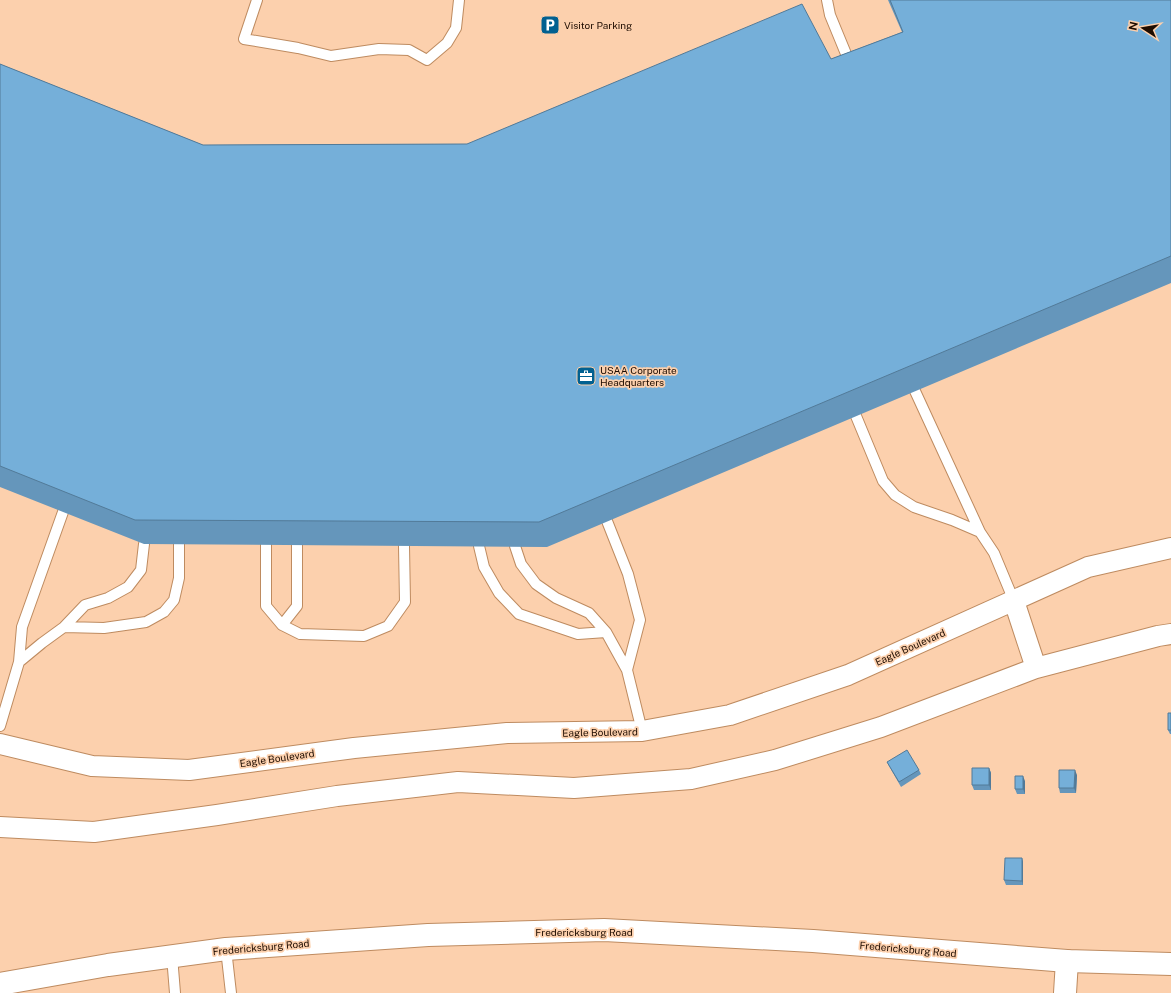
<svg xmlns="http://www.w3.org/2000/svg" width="1171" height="993" font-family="'Public Sans',sans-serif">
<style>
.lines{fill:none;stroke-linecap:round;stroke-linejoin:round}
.lane-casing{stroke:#be8b60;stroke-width:12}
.street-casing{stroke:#be8b60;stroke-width:22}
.secondary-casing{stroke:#be8b60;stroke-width:24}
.primary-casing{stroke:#be8b60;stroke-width:24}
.lane{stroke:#fff;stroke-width:10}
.street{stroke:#fff;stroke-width:20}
.secondary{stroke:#fff;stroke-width:22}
.primary{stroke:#fff;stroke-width:22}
.wall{fill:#6596bb}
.shaded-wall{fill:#527a98}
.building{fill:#75afd9;stroke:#527a98}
.labels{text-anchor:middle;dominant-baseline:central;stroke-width:3.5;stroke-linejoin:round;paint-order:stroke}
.poi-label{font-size:10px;fill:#1e0c00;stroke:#fcd0ad;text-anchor:start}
.street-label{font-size:10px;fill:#1e0c00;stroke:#fcd0ad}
</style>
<rect width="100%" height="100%" fill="#fcd0ad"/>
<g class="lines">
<g class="lane-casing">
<path id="lane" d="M257,0L244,39L298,48L331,56L379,49L409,50L427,60L447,43L456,28L459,0
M827,0L830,15L851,66
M915,391L980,532L994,553L1014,601
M856,416L883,481L895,495L914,507L952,520L980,532
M607,521L628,574L640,620L627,670
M266,544V606L282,625L300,634L364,636L388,626L405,602L404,546
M479,546L484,567L499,593L519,614L578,634L606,632
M515,546L521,564L536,584L556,598L589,613L606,632L627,670L642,731
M282,625L297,606V545
M64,627L104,628L146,622L164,612L174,600L179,578V544
M19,662L42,643L64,627L85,605L108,598L128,587L141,570L144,544
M0,726L19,662L22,627L63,512
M226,949L231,993
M172,956L175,993"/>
</g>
<g class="street-casing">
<path id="street" d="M1014,601L1036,668
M0,744L92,766L189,770L354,748L507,733L642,731L730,715L848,675L1088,567L1171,548
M0,827L94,832L217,815L337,796L458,782L574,788L691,779L775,760L881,727L1036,668L1158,636L1171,634"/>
</g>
<g class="secondary-casing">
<path id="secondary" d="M1065,993L1067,961"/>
</g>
<g class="primary-casing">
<path id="primary" d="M0,984L108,965L226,949L428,935L604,930L813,941L1067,961L1171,964"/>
</g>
<use href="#lane" class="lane"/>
<use href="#street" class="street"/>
<use href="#secondary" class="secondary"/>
<use href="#primary" class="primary"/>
</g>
<path class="wall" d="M888,0H1171V283L547,547L144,544L0,487V64L203,145L467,144L831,59L902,32Z
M1171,713V734H1170L1168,730Z
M887,762L919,770L921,774L901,787L889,766Z
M989,768L991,773V790H974L972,785Z
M1077,775L1076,793H1060L1059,788Z
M1025,781V794H1017L1015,789Z
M1022,858L1023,862V885H1006L1004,880Z"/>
<path class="shaded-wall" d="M989,768L991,773V790L989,785Z
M1075,770L1077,775L1076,793L1074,788Z
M1023,776L1025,781V794L1023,789Z
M1022,858L1023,862V885L1022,881Z"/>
<path class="building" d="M890,0H1171V256L539,522L135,520L0,466V64L203,145L467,144L802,4L831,59L903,32Z
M1168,713H1171V730H1168Z
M907,750L919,770L899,782L887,762Z
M972,768H989V785H972Z
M1059,770H1075L1074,788H1059Z
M1015,776H1023V789H1015Z
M1005,858H1022V881L1004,880Z"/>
<defs>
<g id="parking-square" transform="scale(1)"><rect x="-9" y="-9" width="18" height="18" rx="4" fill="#016090" stroke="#fcd0ad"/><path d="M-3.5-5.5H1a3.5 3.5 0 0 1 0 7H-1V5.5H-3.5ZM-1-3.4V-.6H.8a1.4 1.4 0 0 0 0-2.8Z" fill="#fff"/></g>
<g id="office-square" transform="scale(1)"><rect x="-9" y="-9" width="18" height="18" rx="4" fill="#016090" stroke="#fcd0ad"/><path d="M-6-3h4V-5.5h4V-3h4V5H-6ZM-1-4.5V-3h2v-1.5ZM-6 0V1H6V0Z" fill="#fff"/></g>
</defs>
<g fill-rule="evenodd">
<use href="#parking-square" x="550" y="25"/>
<use href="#office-square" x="586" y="376"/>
</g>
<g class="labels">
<g class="poi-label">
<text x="564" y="25">Visitor Parking</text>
<text x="600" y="370">USAA Corporate<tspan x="600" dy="12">Headquarters</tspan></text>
</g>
<g class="street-label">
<text transform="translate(910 647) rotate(-24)">Eagle Boulevard</text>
<text transform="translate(600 732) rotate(-1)">Eagle Boulevard</text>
<text transform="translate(277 758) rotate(-8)">Eagle Boulevard</text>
<text x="584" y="932">Fredericksburg Road</text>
<text transform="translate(261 947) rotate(-5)">Fredericksburg Road</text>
<text transform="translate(908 949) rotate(5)">Fredericksburg Road</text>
</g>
</g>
<g transform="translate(1143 28) rotate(282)" stroke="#fcd0ad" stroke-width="3" paint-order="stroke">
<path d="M0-3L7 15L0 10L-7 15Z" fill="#1e0c00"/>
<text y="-6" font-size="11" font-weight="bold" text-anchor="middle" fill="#1e0c00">N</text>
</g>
</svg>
